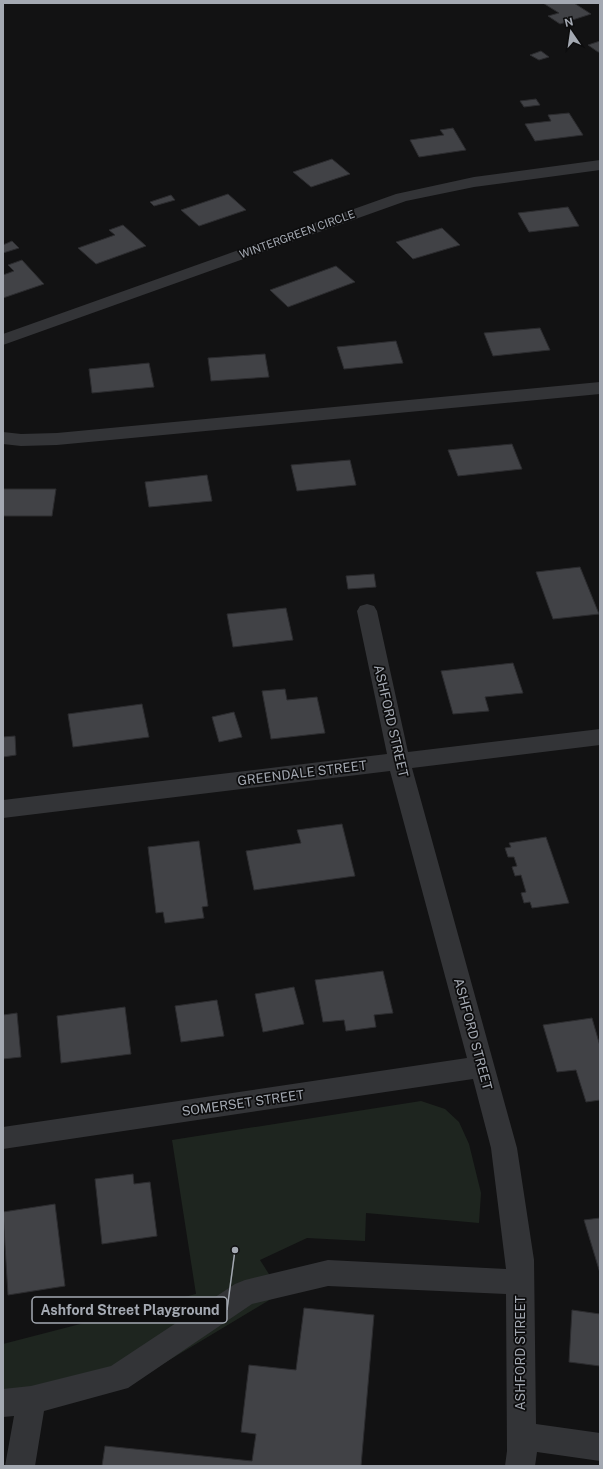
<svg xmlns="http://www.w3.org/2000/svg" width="603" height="1469" font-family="'Public Sans',sans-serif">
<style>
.green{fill:#1e251f}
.building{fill:#414246;stroke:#2c2c2f}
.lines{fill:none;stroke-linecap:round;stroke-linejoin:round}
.minor{fill:#333437;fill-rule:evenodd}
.labels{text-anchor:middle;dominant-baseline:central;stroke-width:3.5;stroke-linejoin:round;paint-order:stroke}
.far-street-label{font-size:11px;fill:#a4a9b2;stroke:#0d0d0e}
.street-label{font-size:13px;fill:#a4a9b2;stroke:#0d0d0e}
.leader{fill:none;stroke:#a4a9b2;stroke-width:1.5}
.callout-dot{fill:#a4a9b2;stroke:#0d0d0e;stroke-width:1.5}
.callout{fill:#0d0d0e;stroke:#a4a9b2;stroke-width:1.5}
.callout-label{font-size:14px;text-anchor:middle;font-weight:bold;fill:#a4a9b2}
</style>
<rect width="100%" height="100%" fill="#121213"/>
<path class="green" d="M421,1101L445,1109L459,1122L469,1144L481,1193L479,1223L366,1213L365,1241L307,1238L260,1260L281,1293L126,1386L3,1416V1344L196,1294L172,1140Z"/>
<path class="building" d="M543,3H574L591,14L560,24L548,16L559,13Z
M600,41V52H598L588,45Z
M541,51L549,57L539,60L530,55Z
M536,99L540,105L524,107L520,101Z
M569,113L583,135L535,141L525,124L551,121L548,115Z
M453,128L466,150L419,157L410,140L444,135L440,130Z
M332,159L350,174L311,187L293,172Z
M228,194L246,210L199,226L181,210Z
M171,195L175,200L154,206L150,202Z
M568,207L579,226L529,232L518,213Z
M123,225L146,246L96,264L78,248L115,235L109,230Z
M442,228L460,245L413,259L396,242Z
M12,241L19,248L3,253V245Z
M22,260L44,284L3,298V275L14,271L8,265Z
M336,266L355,282L288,307L270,290Z
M540,328L550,350L493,356L484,333Z
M396,341L403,363L344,369L337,347Z
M265,354L269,377L211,381L208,358Z
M149,363L154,387L92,393L89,369Z
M512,444L522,469L458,476L448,450Z
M350,460L356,485L297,491L291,465Z
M207,475L212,501L149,507L145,482Z
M3,489H56L52,516H3Z
M580,567L599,614L553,619L536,572Z
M374,574L376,587L348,589L346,576Z
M286,608L293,640L233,647L227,614Z
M513,663L523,693L485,697L489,711L453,714L441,671Z
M285,689L287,700L317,697L325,733L271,739L262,691Z
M142,704L149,737L73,747L68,714Z
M234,712L242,737L219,742L212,717Z
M15,736L16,755L3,757V737Z
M342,824L355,876L254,890L246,851L301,843L297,830Z
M546,837L569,903L532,908L530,902L524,903L521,893L526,892L521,875L515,876L512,867L517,866L514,857H508L505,848L511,847L509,843Z
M199,841L208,906L202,907L204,918L165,923L163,912L156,913L148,847Z
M383,971L393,1013L374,1015L376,1027L346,1031L344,1020L323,1022L315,980Z
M294,987L304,1024L263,1032L255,994Z
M217,1000L224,1036L181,1042L175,1006Z
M125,1007L131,1054L61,1063L57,1016Z
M17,1013L21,1057L3,1059V1015Z
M592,1018L600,1046V1100L586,1102L576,1070L557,1072L543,1025Z
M133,1174L134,1184L150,1182L157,1236L102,1244L95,1179Z
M55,1204L65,1286L8,1295L3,1212Z
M600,1218V1273L584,1220Z
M304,1308L374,1315L361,1466H102L105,1446L252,1461L256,1434L241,1432L249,1365L296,1370Z
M572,1310L600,1314V1366L569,1362Z"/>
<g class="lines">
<path class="minor" d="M600,160V170L474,187L406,201L3,345V334L396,194L474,177Z
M600,382V394L57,445L21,446L3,444V432L21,434L57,433Z
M367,604L374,606L377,611L408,752L600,729V745L412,768L517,1148L534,1260L536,1424L600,1433V1461L537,1452L535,1466H505L507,1451L506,1294L328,1286L252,1304L128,1388L44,1411L35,1466H5L14,1416L3,1417V1389L31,1386L111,1366L235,1284L245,1280L328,1260L506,1269L491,1148L473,1079L3,1149V1127L467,1058L390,771L3,818V800L387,754L357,611L360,606Z"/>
</g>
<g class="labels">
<g class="far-street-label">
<text transform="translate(297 234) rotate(-20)">WINTERGREEN CIRCLE</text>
</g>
<g class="street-label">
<text transform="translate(391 721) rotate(77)">ASHFORD STREET</text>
<text transform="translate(302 773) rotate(-7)">GREENDALE STREET</text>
<text transform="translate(473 1034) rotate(75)">ASHFORD STREET</text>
<text transform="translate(243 1103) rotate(-8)">SOMERSET STREET</text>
<text transform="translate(520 1353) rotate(-90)">ASHFORD STREET</text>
</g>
</g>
<path class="leader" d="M235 1250L227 1310"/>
<circle class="callout-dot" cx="235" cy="1250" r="4"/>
<rect class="callout" x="32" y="1297" width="195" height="26" rx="4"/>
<g class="callout-label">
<text x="130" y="1315">Ashford Street Playground</text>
</g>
<rect width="603" height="1469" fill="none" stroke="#a4a9b2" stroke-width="8"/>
<g transform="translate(571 32) rotate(347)" stroke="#0d0d0e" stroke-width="3" paint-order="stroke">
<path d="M0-3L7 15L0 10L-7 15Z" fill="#a4a9b2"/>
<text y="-6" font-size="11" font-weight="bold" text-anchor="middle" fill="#a4a9b2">N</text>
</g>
</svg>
